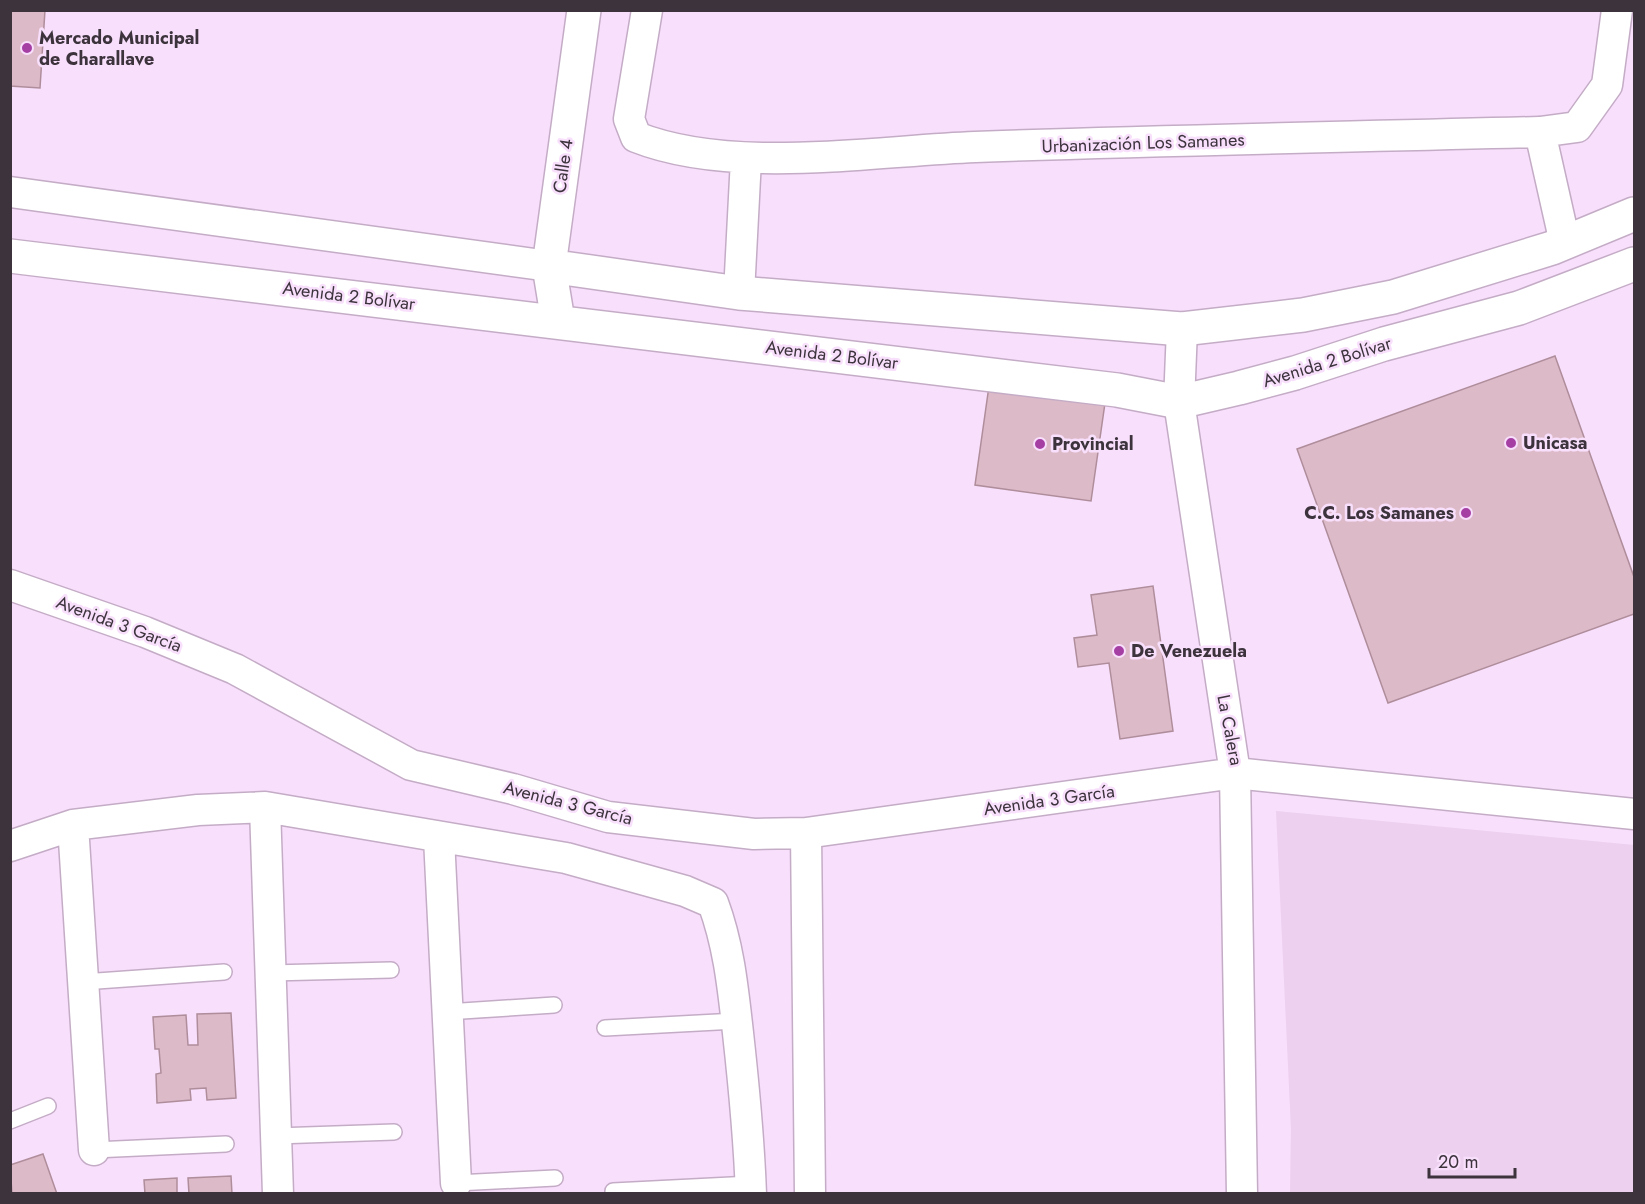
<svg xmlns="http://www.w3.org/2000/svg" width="1645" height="1204" font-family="Jost,sans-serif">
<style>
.built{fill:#edcfef}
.building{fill:#ddbac8;stroke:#af8d9b;stroke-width:1.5}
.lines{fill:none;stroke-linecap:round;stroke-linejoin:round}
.service-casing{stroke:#c4acc6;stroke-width:18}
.minor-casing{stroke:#c4acc6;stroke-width:33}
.tertiary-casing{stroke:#c4acc6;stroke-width:36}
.service{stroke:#fff;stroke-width:15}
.minor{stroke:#fff;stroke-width:30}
.tertiary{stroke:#fff;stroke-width:33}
.poi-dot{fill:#a53fa4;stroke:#f8dffb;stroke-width:2}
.labels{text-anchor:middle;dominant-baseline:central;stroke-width:5;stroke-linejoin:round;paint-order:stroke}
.poi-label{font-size:18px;font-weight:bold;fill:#3c333d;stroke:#f8dffb;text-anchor:start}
.street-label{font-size:18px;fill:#3c333d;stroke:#f8dffb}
</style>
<rect width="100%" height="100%" fill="#f8dffb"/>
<path class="built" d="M1276,811L1634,845V1193H1290L1291,1129Z"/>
<path class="building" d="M10,10H45L40,88L10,86Z
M1555,356L1634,577V614L1388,703L1297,449Z
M989,386L1105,403L1091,501L975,485Z
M1153,586L1173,731L1120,739L1109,663L1078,667L1074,638L1097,635L1091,595Z
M231,1013L236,1098L207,1100L206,1088L190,1089L191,1100L157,1103L156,1074L161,1073L159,1049H155L153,1017L186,1015L188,1045H198L197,1014Z
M43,1154L57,1194H12L10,1165Z
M231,1176L232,1194H189L188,1178Z
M177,1178V1194H145L144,1180Z"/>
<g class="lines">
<g class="service-casing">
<path id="service" d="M271,973L391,970
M83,982L224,972
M447,1012L554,1005
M605,1028L736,1021
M10,1121L48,1106
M276,1136L394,1132
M94,1150L226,1144
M456,1183L555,1178
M613,1191L751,1184"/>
</g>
<g class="minor-casing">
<path id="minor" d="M647,10L629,119L636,137C732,175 872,151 975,147C1163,140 1352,137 1540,132L1577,127L1607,85L1617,10
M1540,132L1565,243
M10,192L549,266
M739,293L746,159
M1182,329L1179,402L1235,773L1634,814
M10,585L145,632L235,669L411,765L513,789L608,817L754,834L806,833L1235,773L1242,1194
M265,807L278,1194
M73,825L94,1150
M806,833L810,1194
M439,838L456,1183
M10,846L73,825L198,810L265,807L566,858L685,891L713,903C729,946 733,989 738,1033C744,1087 749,1140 751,1194"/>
</g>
<g class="tertiary-casing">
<path id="tertiary" d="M10,256L1117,390L1179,402L1239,388L1295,373L1384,344L1519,308L1634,264
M549,266L739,293L1182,329L1303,315L1393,297L1552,248L1634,214
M558,321L549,266L584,10"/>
</g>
<use href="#service" class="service"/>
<use href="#minor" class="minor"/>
<use href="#tertiary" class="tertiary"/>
</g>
<g class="poi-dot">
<circle cx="27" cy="48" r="6"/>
<circle cx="1511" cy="443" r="6"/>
<circle cx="1040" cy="444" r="6"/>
<circle cx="1466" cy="513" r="6"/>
<circle cx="1119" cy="651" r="6"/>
</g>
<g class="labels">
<g class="poi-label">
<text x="39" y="38">Mercado Municipal<tspan x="39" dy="21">de Charallave</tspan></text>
<text x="1523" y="443">Unicasa</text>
<text x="1052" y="444">Provincial</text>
<text x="1454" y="513" text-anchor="end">C.C. Los Samanes</text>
<text x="1131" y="651">De Venezuela</text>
</g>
<g class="street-label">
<text transform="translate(1143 143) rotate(-2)">Urbanización Los Samanes</text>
<text transform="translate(563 166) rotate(-82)">Calle 4</text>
<text transform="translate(349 296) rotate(7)">Avenida 2 Bolívar</text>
<text transform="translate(832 355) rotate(7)">Avenida 2 Bolívar</text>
<text transform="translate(1327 362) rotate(-17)">Avenida 2 Bolívar</text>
<text transform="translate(119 624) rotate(20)">Avenida 3 García</text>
<text transform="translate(1230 730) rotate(79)">La Calera</text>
<text transform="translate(1049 800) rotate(-8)">Avenida 3 García</text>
<text transform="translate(568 803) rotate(14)">Avenida 3 García</text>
</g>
</g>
<rect width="1645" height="1204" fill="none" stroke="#3c333d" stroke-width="24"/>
<path d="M1429 1168v9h86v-9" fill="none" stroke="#3c333d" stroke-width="3"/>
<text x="1438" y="1168" font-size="18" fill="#3c333d" stroke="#f8dffb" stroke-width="4.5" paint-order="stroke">20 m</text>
</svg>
